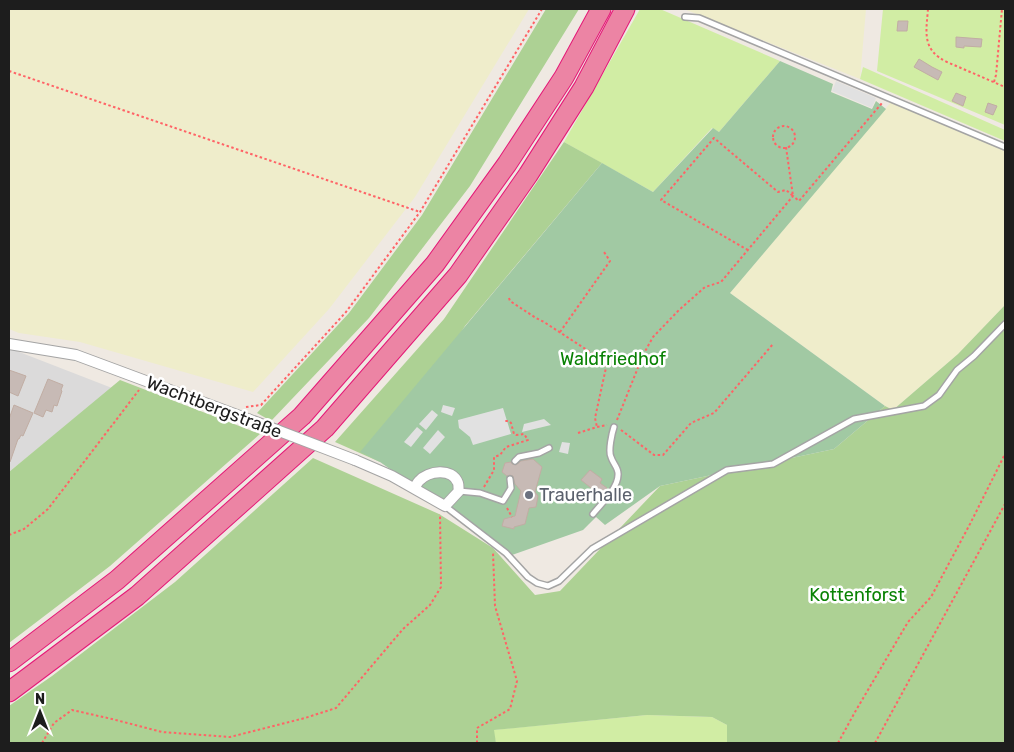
<svg xmlns="http://www.w3.org/2000/svg" width="1014" height="752" font-family="Rubik,sans-serif">
<style>
.residential{fill:#dbdada}
.farmland{fill:#efedcb}
.grass{fill:#d1eda4}
.forest{fill:#add194}
.cemetery{fill:#a1c9a3}
.parking{fill:#e1e1e1}
.building{fill:#c7bab5;stroke:#c1ada3}
.lines{fill:none;stroke-linecap:round;stroke-linejoin:round}
.service-casing{stroke:#a4a4a4;stroke-width:8}
.minor-casing{stroke:#a4a4a4;stroke-width:12}
.motorway-casing{stroke:#e41877;stroke-width:21}
.path{stroke:#ff6366;stroke-width:2;stroke-dasharray:2.5 2.5;stroke-linecap:butt}
.service{stroke:#fff;stroke-width:5}
.minor{stroke:#fff;stroke-width:10}
.motorway{stroke:#ec84a4;stroke-width:19}
.minor-bridge-casing{stroke:#a4a4a4;stroke-width:12;stroke-linecap:butt}
.minor-bridge{stroke:#fff;stroke-width:10}
.worship-dot{fill:#6b7280;stroke:#fff;stroke-width:2}
.labels{text-anchor:middle;dominant-baseline:central;stroke-width:5;stroke-linejoin:round;paint-order:stroke}
.park-label{font-size:18px;fill:#098204;stroke:#fff}
.street-label{font-size:18px;fill:#1d1d1d;stroke:#fff}
.worship-label{font-size:18px;fill:#5b616d;stroke:#fff;text-anchor:start}
</style>
<rect width="100%" height="100%" fill="#efe9e2"/>
<path class="residential" d="M9,348L112,388L9,472Z"/>
<path class="farmland" d="M9,9H529L415,197L329,309L253,392L80,342L19,333L9,329Z
M684,9H866L860,79Z
M891,102L1005,151V305L958,354L893,410L885,406L730,293Z"/>
<path class="grass" d="M640,9H660L780,61L719,132L712,128L653,192L564,142Z
M883,9H1005V125L877,71Z
M863,67L1005,130V141L860,79Z
M647,715L712,717L727,725V743H496L493,730Z"/>
<path class="forest" d="M546,9H579L470,186L369,318L271,421L257,413L349,313L422,215Z
M564,142L602,163L465,326L380,462L335,442L444,319Z
M1005,305V743H727V725L712,717L647,715L494,730L496,743H9V706L52,676L175,582L313,458L439,514L493,548L535,595L560,591L660,486L834,449L885,406L893,410L958,354Z
M120,380L260,434L110,566L9,643V472Z"/>
<path class="cemetery" d="M780,61L833,84L831,92L872,109L876,101L886,109L730,293L885,406L834,449L660,486L605,525L596,517L583,530L512,555L380,462L360,452L602,163L653,192L713,128L719,132Z"/>
<path class="parking" d="M836,81L876,98L872,108L832,91Z
M443,405L455,408L452,416L441,412Z
M503,408L511,434L473,445L470,437L459,428L458,420Z
M432,410L438,415L426,430L419,424Z
M544,419L551,425L522,432L524,424Z
M417,427L423,432L411,447L404,442Z
M438,430L445,437L430,454L423,448Z
M562,442L570,443L568,454L559,452Z"/>
<path class="building" d="M898,21H908L907,31H897Z
M956,37L982,39L981,47L964,46V48L956,47Z
M919,59L932,67L942,72L938,80L914,67Z
M956,93L966,97L963,106L952,101Z
M988,103L997,106L993,115L985,112Z
M9,370L26,376L18,396L9,392Z
M48,379L63,385L61,390L62,391L57,406L54,405L52,412L46,410L43,417L34,413Z
M14,405L33,413L23,436L21,435L19,439H18L10,462H9V419Z
M533,459L542,467L535,492L538,496L536,507L529,508L525,524L514,527V529L502,526L504,519L515,516L521,491L515,484L513,476L510,475L507,476L502,472L505,463L511,462L512,464L516,465L521,461Z
M590,470L602,479L600,483L607,488L601,496L581,480Z"/>
<g class="lines">
<g class="service-casing">
<path id="service" d="M685,17L699,18L1005,147
M515,461L519,457L539,453L549,448
M459,491L480,493L503,501L511,488L510,479
M445,506L506,553L528,577L537,583L548,586L559,581L592,549L727,470L773,464L854,419L924,406L939,395L957,370L974,356L1005,324
M593,514C601,504 618,488 618,475C619,468 613,464 611,457C608,451 612,433 614,427"/>
</g>
<g class="minor-casing">
<path id="minor" d="M9,344L76,355L248,419
M355,460L392,476L445,506L459,491C458,489 459,486 458,483C452,467 428,471 419,481C417,483 416,486 414,488"/>
</g>
<g class="motorway-casing">
<path id="motorway" d="M9,662L117,580L302,416L435,264L507,164L564,77L601,9
M9,692L137,596L325,428L458,275L528,175L584,87L625,9"/>
</g>
<path class="path" d="M928,9C926,33 922,50 947,62L1005,87
M9,71L420,212
M994,82L996,75L1002,9
M773 137a11 11 0 1 1 22 0a11 11 0 1 1-22 0Z
M748,250L661,200L714,138L778,192L786,190L793,196L786,147
M509,298L510,301L536,318L544,322L607,363L595,418L597,427
M560,332L610,261L604,252
M607,363L643,355
M246,407L261,405L346,312L420,212L542,9
M617,420L643,355L653,337L679,310L705,287L721,282L793,196L799,201L882,103
M621,430L654,455H663L691,423L714,413L773,344
M578,433L597,427L607,425
M484,487L494,470V457L500,455L506,447L528,440L524,434L516,435L514,434L511,423L509,421H505
M507,508L512,517
M9,535L24,529L48,509L139,390
M42,743L54,723L72,710L112,719L162,732L230,737L305,718L336,708L403,629L430,605L441,587L440,514
M477,743V728L510,709L517,681L495,606L493,552
M838,743L855,712L908,622L931,597L970,524L1005,454
M875,743L1005,504"/>
<use href="#service" class="service"/>
<use href="#minor" class="minor"/>
<use href="#motorway" class="motorway"/>
<g class="minor-bridge-casing">
<path id="minor-bridge" d="M248,419L355,460"/>
</g>
<use href="#minor-bridge" class="minor-bridge"/>
</g>
<circle class="worship-dot" cx="529" cy="495" r="5"/>
<g class="labels">
<g class="park-label">
<text x="613" y="359">Waldfriedhof</text>
<text x="857" y="595">Kottenforst</text>
</g>
<g class="street-label">
<text transform="translate(214 407) rotate(21)">Wachtbergstraße</text>
</g>
<g class="worship-label">
<text x="539" y="495">Trauerhalle</text>
</g>
</g>
<rect width="1014" height="752" fill="none" stroke="#1d1d1d" stroke-width="20"/>
<g transform="translate(40 712)" stroke="#ffffff" stroke-width="4" paint-order="stroke">
<path d="M0-4L9 19L0 12L-9 19Z" fill="#1d1d1d"/>
<text y="-8" font-size="14" font-weight="bold" text-anchor="middle" fill="#1d1d1d">N</text>
</g>
</svg>
